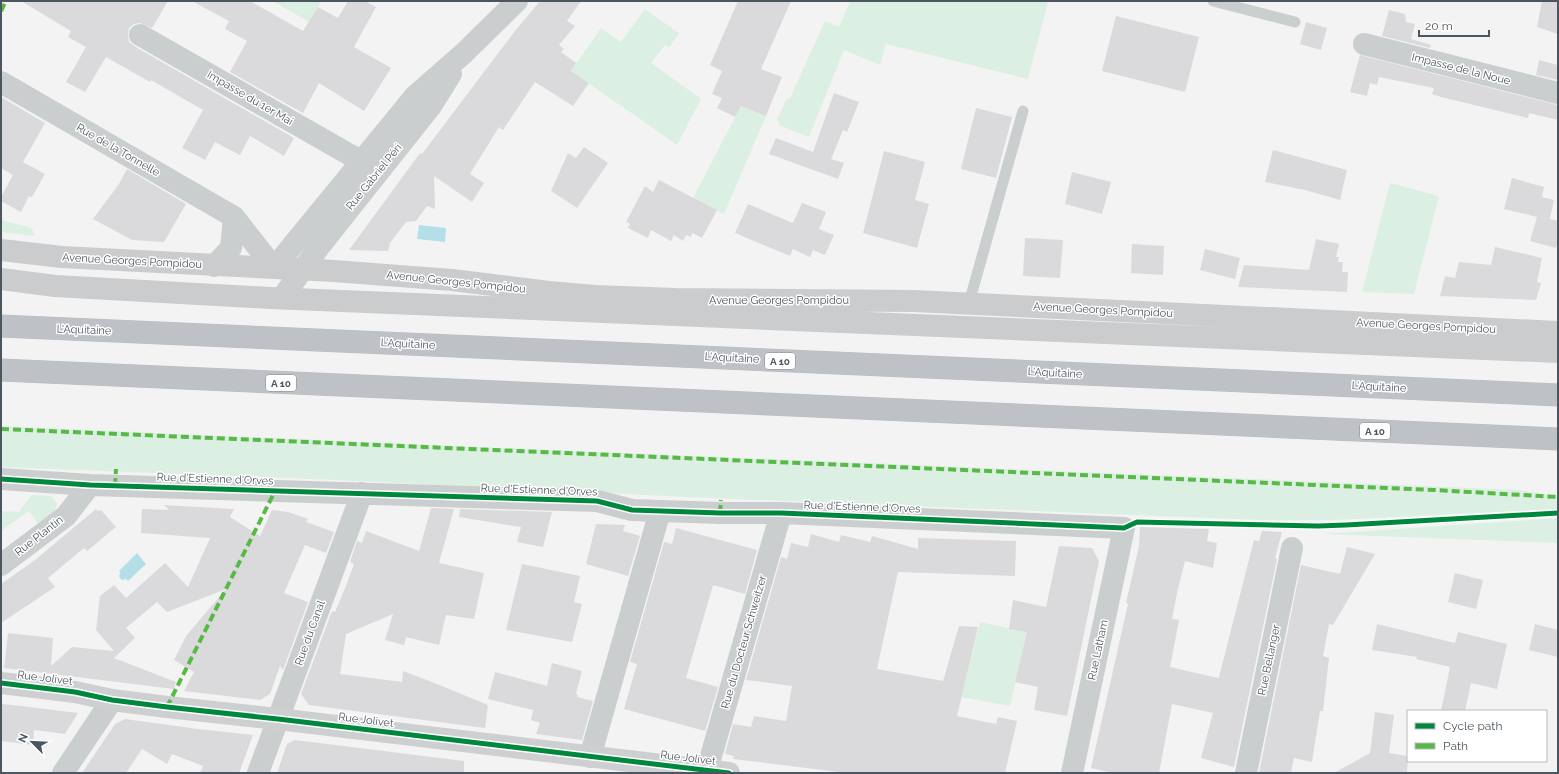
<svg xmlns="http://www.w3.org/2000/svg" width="1559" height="774" font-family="Raleway,sans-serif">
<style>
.green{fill:#dbf0e2}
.water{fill:#b4dfe9}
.building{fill:#dadadc}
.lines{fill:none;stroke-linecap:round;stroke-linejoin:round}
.highway-casing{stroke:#b9bdc2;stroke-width:23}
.lane{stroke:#cbcecf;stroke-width:11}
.street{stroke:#cbcecf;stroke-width:22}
.secondary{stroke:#cdcfd1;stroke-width:22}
.primary{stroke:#caccce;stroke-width:22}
.highway{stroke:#bec2c6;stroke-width:22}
.quiet{stroke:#58b947;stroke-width:4;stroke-dasharray:8 4;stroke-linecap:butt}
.cycleway-casing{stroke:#fff;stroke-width:8}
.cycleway{stroke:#00873e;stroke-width:5}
.labels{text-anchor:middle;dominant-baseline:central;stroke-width:3;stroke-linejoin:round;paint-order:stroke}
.shield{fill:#fff;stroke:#82898e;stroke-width:1}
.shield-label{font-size:10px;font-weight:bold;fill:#4c565e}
.street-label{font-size:11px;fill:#4c565e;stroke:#fff}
</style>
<rect width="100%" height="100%" fill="#f4f3f3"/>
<path class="green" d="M272,1H322L309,22Z
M850,1H1045L1048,2L1028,79L886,44L880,65L844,50L809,137L781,126L777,120L786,100L790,98L825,21L839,27Z
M645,9L679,33L669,48L665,45L651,63L701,99L677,145L571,71L601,28L621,42Z
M741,106L766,116L724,214L693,198Z
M1390,183L1439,196L1414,294L1362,292Z
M1,220L28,227L32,229L35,236L1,232Z
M1,426L458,446L1519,490L1558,496V509L1335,520H1259L686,497L335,480L1,467Z
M31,495L51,496L57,503L55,511L39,525L29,511L1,531V511L19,512Z
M1558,518V543L1323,534Z
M980,622L1027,632L1010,706L961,697Z"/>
<path class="water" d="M419,225L446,228L445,242L417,239Z
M137,553L146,564L128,581L126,579L122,580L119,577L120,573L119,571Z"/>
<path class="building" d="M21,1H168L152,28L140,23L134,24L129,28L128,35L129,42L134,46L294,138L284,156L250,136L240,155L215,142L205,160L182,148L203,110L151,80L150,82L106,57L85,92L66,82L86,47L68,37L71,31Z
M192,1H250L303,31L318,7L338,18L348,1H365L376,7L354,47L391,68L364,111L319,83L303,113L230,72L247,41L225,29L229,21Z
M540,1H581L567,21L575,26L559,45L564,49L561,52L576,63L571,71L589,83L573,106L535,82L503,130L499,127L470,174L484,183L472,202L434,176L435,209L427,206L416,221L406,222L390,243L388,251L349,250L420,153L422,154L515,31Z
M738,1H791L761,69L782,77L766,116L741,106L735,117L717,108L722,98L712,94L722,71L710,65Z
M1542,1H1558V34L1537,27Z
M1389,10L1405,14L1406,22L1415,24L1411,39L1431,45L1430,48L1382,36Z
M1116,16L1199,37L1185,92L1102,71Z
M1306,22L1327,28L1321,50L1300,44Z
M1360,55L1558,105V120L1529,113L1528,118L1441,97L1432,94L1434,88L1379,77L1377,85L1370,83L1367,96L1350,92Z
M1539,60L1558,65V80L1536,75Z
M834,93L859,102L847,132L843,130L831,159L844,163L838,179L769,154L776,138L813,152Z
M1,97L45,123L23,162L45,174L32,197L29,196L21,212L1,201V197L13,175L1,168Z
M976,108L1012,117L996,178L961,169Z
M584,147L608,163L577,208L551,191L568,153L576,158Z
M1273,150L1347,170L1340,200L1305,190L1265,182Z
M884,151L925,162L915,200L929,204L917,248L863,233Z
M127,169L186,204L164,242L132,240L93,219L119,184Z
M1072,172L1111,182L1102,214L1065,204Z
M1512,178L1544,187L1542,197L1554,200L1550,219L1558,221V247L1556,246V248L1530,241L1537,217L1504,209Z
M659,180L717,210L702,238L692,233L691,237L686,235L683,241L674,235L671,241L651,230L648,238L628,228L630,224L626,222L645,186L653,192Z
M802,203L826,212L819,229L834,235L825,255L813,250L810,257L793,249L790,256L735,233L748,204L793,223Z
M1025,238L1063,240L1060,278L1023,276Z
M1316,239L1339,244L1336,257H1339L1338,262H1343L1342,272H1348L1347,292L1238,287L1244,265L1309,270Z
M1132,244L1164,246L1163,275L1131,273Z
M1495,247L1542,258L1537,282L1541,283L1536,300L1440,296L1445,276L1455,278L1459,262L1491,265Z
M1205,249L1240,258L1235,279L1200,270Z
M164,505L234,509L230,517L260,536L272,510L288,512L308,519L306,522L334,532L326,553L305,545L284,593L308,602L283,670L280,666L270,694L260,700L184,691L194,672L174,660L186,636L226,589L167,612L157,602L126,628L135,638L114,658L176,682L174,689L4,668L8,633L53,638L51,666L72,647L114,651L96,630L100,596L114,585L126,598L165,563L188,587L210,538L141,533L142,509L169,510Z
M431,508L454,509L439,563L484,573L474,619L446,615L439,645L406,637L404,645L385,640L393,614L346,634L340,674L402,682L403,671L437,684L488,705L485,728L309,705L301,694L332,611L335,612L346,586L354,564L350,562L357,541L362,543L366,531L419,551Z
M96,509L98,511L101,510L116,527L87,551L84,548L48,578L55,587L1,623V584L35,560Z
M460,509L552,512L543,547L517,542L521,527L459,517Z
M596,524L625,525L623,531L640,536L628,576L586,564Z
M1140,527L1209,529L1207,541L1217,543L1213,568L1185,561L1177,593L1172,619L1179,620L1170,667L1218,678L1219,677L1254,540L1259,541L1262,531L1282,532L1275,558L1277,559L1234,767L1201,758L1213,713L1172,704L1159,773H1113L1091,768L1128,604L1126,603L1139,546Z
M676,528L757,550L745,594L713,585L686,678L718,687L705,731L624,709L637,664L630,662L664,542L672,544Z
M811,534L839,542L841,535L870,542L872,536L918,549V538L1016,541L1015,576L898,572L877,669L943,681L959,626L978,627L957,716L996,724L998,717L1017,721L1005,773H847L733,759L734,756L725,754L733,724L751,727L754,716L786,721L792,686L746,680L781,557L787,559L791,543L808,547Z
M1059,546L1092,548L1099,561L1067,716L1034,710L1038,687L1015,682L1027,632L1009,629L1013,600L1046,607Z
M1347,547L1375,554L1333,625L1329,624L1323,656L1329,658L1323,711H1320L1312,762L1294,758L1291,773H1259L1301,565L1340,574Z
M522,564L580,576L574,602L582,604L572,642L506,630Z
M1455,573L1483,580L1476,609L1448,602Z
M1377,624L1455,643L1458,632L1507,644L1497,689L1471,683L1465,711H1441L1450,667L1416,659L1417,657L1372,650Z
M1535,624L1558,630V657L1529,650Z
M552,663L582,671L576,694L578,695L577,697L593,701L582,740L536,734L540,723L531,720L533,710L488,699L495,672L547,686Z
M1,704L13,705L78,713L65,734L34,730L33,745L1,741Z
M1375,712L1394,715L1389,753L1408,756L1407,773H1334L1370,753Z
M125,719L198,729L253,735L239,773H200L203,766L172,754L167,764L142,749L126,773H82L115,724Z
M295,740L464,761V773H277L287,744Z"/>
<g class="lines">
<g class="highway-casing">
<path id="highway" d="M1,326L1558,395
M1,370L1558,439"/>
</g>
<path class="lane" d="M1213,1L1295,22
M969,303L1023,111"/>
<path class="street" d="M140,35L373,168
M1364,44L1558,93
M1,82L234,217L274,268L415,96L464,53L517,1
M214,266L231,248L234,217
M282,298L319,247L431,106L451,74
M1,479L90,485L597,501L632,510L720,513H781L1124,528L1072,773
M1,565L66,516L90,485
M590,757L660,511
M707,770L781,513
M63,773L112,700
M258,773L362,493
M1246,773L1292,548"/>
<path class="secondary" d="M1,683L75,692L112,700L167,707L278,719L729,773"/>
<path class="primary" d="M1,250L62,257L334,271L399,276L452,280L549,292L595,296L675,299L914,301L1558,332
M1,279L55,286L270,298L1558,352"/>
<use href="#highway" class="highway"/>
<path class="quiet" d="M1,11L6,1
M1,429L1434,490L1558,497
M115,486L116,469
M720,513L721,500
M167,707L275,491"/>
<g class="cycleway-casing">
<path id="cycleway" d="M1,479L90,485L597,501L632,510L720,513H781L1124,528L1137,522L1318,526L1346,525L1558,513
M1,683L75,692L112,700L167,707L278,719L729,773"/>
</g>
<use href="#cycleway" class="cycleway"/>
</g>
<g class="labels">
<g class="shield">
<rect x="765" y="353" width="30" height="16" rx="3"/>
<rect x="266" y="375" width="30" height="16" rx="3"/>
<rect x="1360" y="423" width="30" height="16" rx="3"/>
</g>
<g class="shield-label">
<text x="780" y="361">A 10</text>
<text x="281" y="383">A 10</text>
<text x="1375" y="431">A 10</text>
</g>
<g class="street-label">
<text transform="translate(1461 69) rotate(14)">Impasse de la Noue</text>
<text transform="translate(250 98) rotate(30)">Impasse du 1er Mai</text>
<text transform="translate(118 150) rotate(30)">Rue de la Tonnelle</text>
<text transform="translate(374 177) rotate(-51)">Rue Gabriel Péri</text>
<text transform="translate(132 261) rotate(3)">Avenue Georges Pompidou</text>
<text transform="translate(456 282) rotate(6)">Avenue Georges Pompidou</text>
<text x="779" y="300">Avenue Georges Pompidou</text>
<text transform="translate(1103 310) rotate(3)">Avenue Georges Pompidou</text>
<text transform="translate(1426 326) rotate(3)">Avenue Georges Pompidou</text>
<text transform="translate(84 330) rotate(2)">L'Aquitaine</text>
<text transform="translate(408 344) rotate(3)">L'Aquitaine</text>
<text transform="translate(732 358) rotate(3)">L'Aquitaine</text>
<text transform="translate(1055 373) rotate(3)">L'Aquitaine</text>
<text transform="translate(1379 387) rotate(3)">L'Aquitaine</text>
<text transform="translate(215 479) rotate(2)">Rue d'Estienne d'Orves</text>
<text transform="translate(539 490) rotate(2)">Rue d'Estienne d'Orves</text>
<text transform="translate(862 507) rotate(2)">Rue d'Estienne d'Orves</text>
<text transform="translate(39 536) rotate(-38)">Rue Plantin</text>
<text transform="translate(310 633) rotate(-70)">Rue du Canal</text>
<text transform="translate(744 642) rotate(-74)">Rue du Docteur Schweitzer</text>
<text transform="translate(1098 650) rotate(-78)">Rue Latham</text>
<text transform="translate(1269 660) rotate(-78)">Rue Bellanger</text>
<text transform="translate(45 678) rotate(7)">Rue Jolivet</text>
<text transform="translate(366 720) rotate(7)">Rue Jolivet</text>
<text transform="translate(688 758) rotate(7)">Rue Jolivet</text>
</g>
</g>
<rect width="1559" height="774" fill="none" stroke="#4c565e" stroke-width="4"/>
<rect x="1407" y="710" width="140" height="52" fill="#ffffff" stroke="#b7bbbf"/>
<rect x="1415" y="723" width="20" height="6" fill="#00873e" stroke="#b7bbbf"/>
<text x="1443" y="730" font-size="12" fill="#4c565e">Cycle path</text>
<rect x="1415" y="743" width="20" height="6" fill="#58b947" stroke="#b7bbbf"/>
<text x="1443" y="750" font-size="12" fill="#4c565e">Path</text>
<g transform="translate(32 742) rotate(294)" stroke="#ffffff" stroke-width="3" paint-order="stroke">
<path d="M0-3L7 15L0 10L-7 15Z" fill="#4c565e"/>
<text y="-6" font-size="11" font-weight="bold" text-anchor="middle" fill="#4c565e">N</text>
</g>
<path d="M1419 30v6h70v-6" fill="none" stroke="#4c565e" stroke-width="2"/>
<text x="1425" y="30" font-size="12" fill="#4c565e" stroke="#ffffff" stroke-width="3" paint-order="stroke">20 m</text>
</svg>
